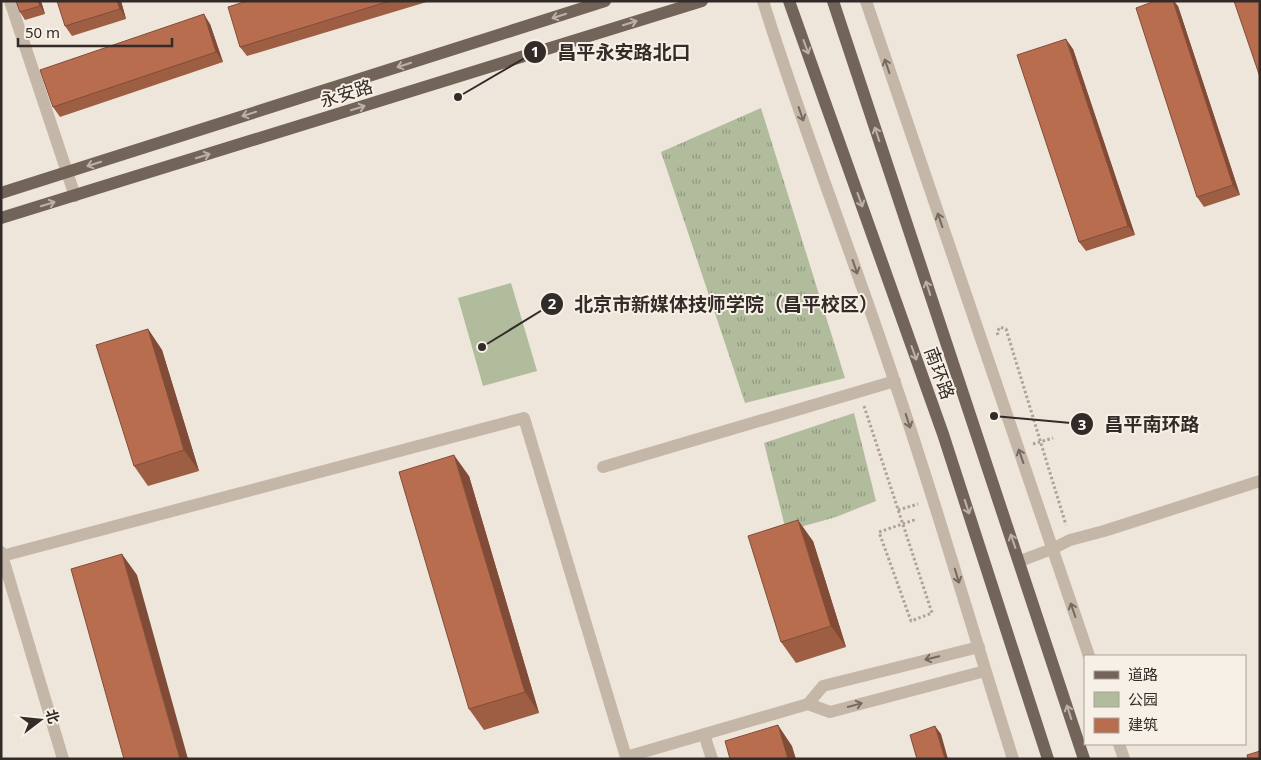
<svg xmlns="http://www.w3.org/2000/svg" width="1261" height="760" font-family="'Noto Sans','Noto Sans SC',sans-serif">
<style>
.grass{fill:url(#grass-tufts)}
.park{fill:#b0bc9c}
.lines{fill:none;stroke-linecap:round;stroke-linejoin:round}
.path{stroke:#b0a193;stroke-width:3;stroke-dasharray:2.5 2.5;stroke-linecap:butt}
.minor{stroke:#c5b7a8;stroke-width:12}
.major{stroke:#73645a;stroke-width:12}
.wall{fill:#9e5e44}
.shaded-wall{fill:#814c37}
.building{fill:#b86d4f;stroke:#814c37}
.oneway{stroke:#bcb1a7}
.oneway2{stroke:#756a61}
.labels{text-anchor:middle;dominant-baseline:central;stroke-width:4;stroke-linejoin:round;paint-order:stroke}
.street-label{font-size:18px;fill:#332b27;stroke:#f7f0e6}
.leader{fill:none;stroke:#332b27;stroke-width:2}
.callout-dot{fill:#332b27;stroke:#f7f0e6;stroke-width:2}
.mark-label{font-size:15px;text-anchor:middle;font-weight:bold;fill:#fff}
.callout-label{font-size:19px;text-anchor:middle;font-weight:bold;fill:#332b27;stroke:#f7f0e6;stroke-width:4;stroke-linejoin:round;paint-order:stroke}
</style>
<defs>
<pattern id="grass-tufts" width="24" height="20" patternUnits="userSpaceOnUse" patternTransform="scale(1.25)"><rect width="24" height="20" fill="#b0bc9c"/><path d="M3 7l-1-3M5 7V3M7 7l1-3M15 17l-1-3M17 17v-4M19 17l1-3" fill="none" stroke="#90997f"/></pattern>
</defs>
<rect width="100%" height="100%" fill="#eee6db"/>
<path class="grass" d="M761,108L845,378L745,403L661,152Z
M854,413L876,501L836,517L786,531L764,443Z"/>
<path class="park" d="M511,283L537,371L483,386L458,298Z"/>
<g class="lines">
<path class="path" d="M998,335L997,332L1000,327L1006,329L1066,525
M864,406L932,613L911,621L879,532L917,519
M1033,444L1053,438
M898,510L918,504"/>
<path class="minor" d="M10,1L75,196
M763,1C803,129 852,253 894,380C937,505 973,633 1013,759
M866,1L1089,656
M603,467L895,381
M1,552L63,759
M2,556L524,418L626,757L808,704L823,686L979,647
M1020,561L1052,549L1070,540L1104,531L1260,481
M808,704L830,712L985,671
M704,734L712,759
M1119,744L1124,759"/>
<path class="major" d="M789,1L943,434L1048,759
M833,1L1084,759
M1,193L605,1
M1,218L702,1"/>
</g>
<path class="wall" d="M41,1L45,14L25,20L20,12Z
M121,1L126,19L72,36L65,26Z
M247,1H430L247,56L240,47Z
M1178,6L1240,195L1204,207L1197,197Z
M210,24L223,62L60,117L53,107Z
M1073,49L1135,235L1086,251L1079,242Z
M148,329L162,350L199,471L148,486L134,466Z
M469,476L539,713L484,730L469,709Z
M813,541L846,647L796,663L781,642Z"/>
<path class="shaded-wall" d="M38,1H41L45,14L40,6Z
M117,1H121L126,19L120,9Z
M1173,1H1174L1178,6L1240,195L1233,185Z
M204,14L210,24L223,62L216,52Z
M1066,39L1073,49L1135,235L1128,226Z
M148,329L162,350L199,471L184,450Z
M454,455L469,476L539,713L525,692Z
M798,520L813,541L846,647L831,626Z
M122,554L137,575L188,759H180Z
M778,725L792,746L796,759H788Z
M935,726L941,734L948,759H945Z"/>
<path class="building" d="M16,1H38L40,6L20,12Z
M57,1H117L120,9L65,26Z
M247,1H390L240,47L228,7Z
M1155,1H1173L1233,185L1197,197L1136,8Z
M1234,1H1260V77Z
M204,14L216,52L53,107L40,70Z
M1066,39L1128,226L1079,242L1017,55Z
M148,329L184,450L134,466L96,345Z
M454,455L525,692L469,709L399,472Z
M798,520L831,626L781,642L748,536Z
M122,554L180,759H124L71,569Z
M778,725L788,759H730L725,741Z
M935,726L945,759H917L910,735Z
M1260,751V759H1248L1247,755Z"/>
<defs><path id="oneway-shaft" d="M-6 0H5M1.5-3L5.5 0L1.5 3" fill="none" stroke-width="1.6" stroke-linecap="round" stroke-linejoin="round" transform="scale(1.25)"/></defs>
<g class="oneway">
<use href="#oneway-shaft" transform="translate(559 16) rotate(162)"/>
<use href="#oneway-shaft" transform="translate(630 23) rotate(-17)"/>
<use href="#oneway-shaft" transform="translate(806 47) rotate(70)"/>
<use href="#oneway-shaft" transform="translate(404 65) rotate(162)"/>
<use href="#oneway-shaft" transform="translate(358 108) rotate(-17)"/>
<use href="#oneway-shaft" transform="translate(249 114) rotate(162)"/>
<use href="#oneway-shaft" transform="translate(877 134) rotate(-108)"/>
<use href="#oneway-shaft" transform="translate(203 156) rotate(-17)"/>
<use href="#oneway-shaft" transform="translate(94 164) rotate(162)"/>
<use href="#oneway-shaft" transform="translate(860 200) rotate(70)"/>
<use href="#oneway-shaft" transform="translate(48 204) rotate(-17)"/>
<use href="#oneway-shaft" transform="translate(928 288) rotate(-108)"/>
<use href="#oneway-shaft" transform="translate(914 353) rotate(70)"/>
<use href="#oneway-shaft" transform="translate(967 507) rotate(72)"/>
<use href="#oneway-shaft" transform="translate(1013 541) rotate(-109)"/>
<use href="#oneway-shaft" transform="translate(1069 712) rotate(-108)"/>
</g>
<g class="oneway2">
<use href="#oneway-shaft" transform="translate(887 66) rotate(-109)"/>
<use href="#oneway-shaft" transform="translate(801 114) rotate(71)"/>
<use href="#oneway-shaft" transform="translate(940 220) rotate(-109)"/>
<use href="#oneway-shaft" transform="translate(855 267) rotate(71)"/>
<use href="#oneway-shaft" transform="translate(908 421) rotate(72)"/>
<use href="#oneway-shaft" transform="translate(1021 456) rotate(-109)"/>
<use href="#oneway-shaft" transform="translate(957 576) rotate(73)"/>
<use href="#oneway-shaft" transform="translate(1073 610) rotate(-109)"/>
<use href="#oneway-shaft" transform="translate(932 658) rotate(166)"/>
<use href="#oneway-shaft" transform="translate(855 705) rotate(-15)"/>
</g>
<g class="labels">
<g class="street-label">
<text transform="translate(346 93) rotate(-17)">永安路</text>
<text transform="translate(940 373) rotate(70)">南环路</text>
</g>
</g>
<path class="leader" d="M458 97L535 52M482 347L552 304M994 416L1082 424"/>
<g class="callout-dot">
<circle cx="458" cy="97" r="5"/>
<circle cx="482" cy="347" r="5"/>
<circle cx="994" cy="416" r="5"/>
<circle cx="535" cy="52" r="12"/>
<circle cx="552" cy="304" r="12"/>
<circle cx="1082" cy="424" r="12"/>
</g>
<g class="mark-label">
<text x="535" y="57">1</text>
<text x="552" y="309">2</text>
<text x="1082" y="430">3</text>
</g>
<g class="callout-label">
<text x="624" y="59">昌平永安路北口</text>
<text x="726" y="311">北京市新媒体技师学院（昌平校区）</text>
<text x="1152" y="431">昌平南环路</text>
</g>
<rect width="1261" height="760" fill="none" stroke="#332b27" stroke-width="5"/>
<rect x="1084" y="655" width="162" height="90" fill="#f7f0e6" stroke="#a9a19a"/>
<rect x="1094" y="671" width="25" height="8" fill="#73645a" stroke="#a9a19a"/>
<text x="1128" y="680" font-size="15" fill="#332b27">道路</text>
<rect x="1094" y="692" width="25" height="15" fill="#b0bc9c" stroke="#a9a19a"/>
<text x="1128" y="705" font-size="15" fill="#332b27">公园</text>
<rect x="1094" y="718" width="25" height="15" fill="#b86d4f" stroke="#a9a19a"/>
<text x="1128" y="730" font-size="15" fill="#332b27">建筑</text>
<g transform="translate(40 720) rotate(74)" stroke="#f7f0e6" stroke-width="4" paint-order="stroke">
<path d="M0-4L9 19L0 12L-9 19Z" fill="#332b27"/>
<text y="-8" font-size="14" font-weight="bold" text-anchor="middle" fill="#332b27">北</text>
</g>
<path d="M18 38v8h154v-8" fill="none" stroke="#332b27" stroke-width="2.5"/>
<text x="25" y="38" font-size="15" fill="#332b27" stroke="#f7f0e6" stroke-width="4" paint-order="stroke">50 m</text>
</svg>
